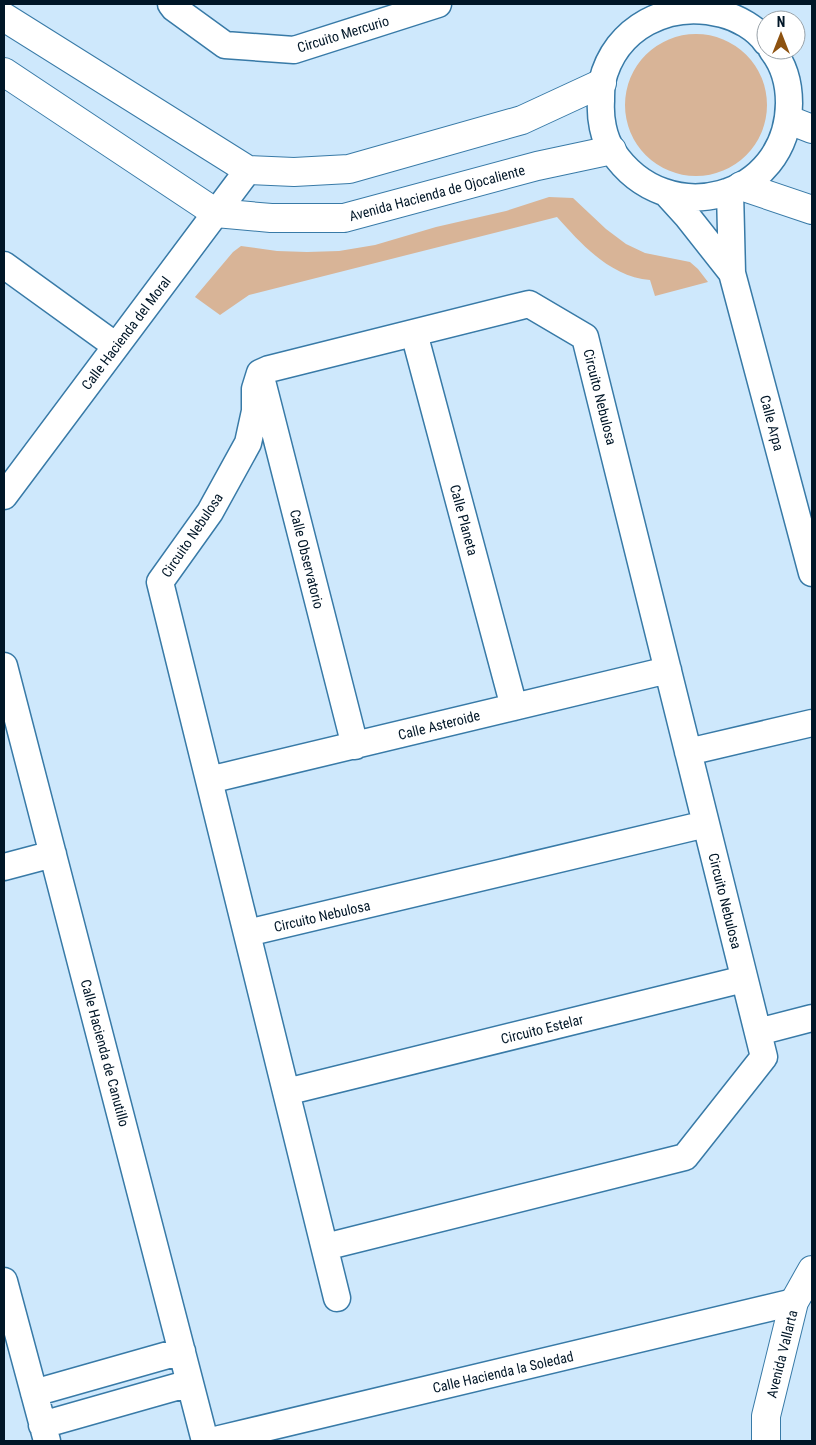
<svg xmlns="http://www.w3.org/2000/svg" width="816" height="1445" font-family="'Roboto Condensed',sans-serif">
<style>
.green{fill:#d8b497}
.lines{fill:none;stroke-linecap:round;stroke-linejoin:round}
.minor-casing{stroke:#387aa7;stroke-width:29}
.tertiary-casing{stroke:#387aa7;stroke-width:30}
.minor{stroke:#fff;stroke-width:26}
.tertiary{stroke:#fff;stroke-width:28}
.labels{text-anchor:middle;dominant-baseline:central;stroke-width:5;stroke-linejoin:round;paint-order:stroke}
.street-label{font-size:14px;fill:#001627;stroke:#fff}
</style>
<rect width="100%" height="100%" fill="#cee8fc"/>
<path class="green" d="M625 105a71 71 0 1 1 142 0a71 71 0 1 1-142 0Z
M549,197L573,198L606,229L626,244L645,253L690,262L698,269L708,282L655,296L650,280C611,277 582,245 557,217L249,295L220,315L195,297L233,252L241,246L277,251L307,252L339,251L375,245L436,227L506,211Z"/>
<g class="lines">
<g class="minor-casing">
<path id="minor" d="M171,4L174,8L225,45L294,50L438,4
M766,42C756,28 738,18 722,14C669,0 615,27 602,82C601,88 601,95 601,101C600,117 603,138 613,152C667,232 788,200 789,103C789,84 784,65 772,50
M730,191L732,273L812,573
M667,194L687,216L732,273
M4,265L116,346
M414,333L514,707
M263,385L355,746
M4,496L248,170
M4,666L205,1441
M688,752L812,723
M209,780L668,670
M4,867L53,854
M247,933L706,824
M758,1032L812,1018
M286,1092L744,979
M325,1247L685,1157L764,1057L585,337L529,304L269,369L260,373L255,389V411L248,443L210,512L160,582C219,820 277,1059 337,1298
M4,1281L47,1441
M34,1393L182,1351
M42,1425L190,1383
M211,1441L794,1302"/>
</g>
<g class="tertiary-casing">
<path id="tertiary" d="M4,17L248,170L294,172L349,169L522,120L602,83
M4,72L216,213L271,218H344L537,166L612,150
M789,120L812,129
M741,186L812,210
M766,1441V1416L794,1302L812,1270"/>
</g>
<use href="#minor" class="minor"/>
<use href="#tertiary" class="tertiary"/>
</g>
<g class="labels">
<g class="street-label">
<text transform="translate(343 34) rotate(-17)">Circuito Mercurio</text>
<text transform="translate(437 193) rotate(-15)">Avenida Hacienda de Ojocaliente</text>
<text transform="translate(126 333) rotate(-53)">Calle Hacienda del Moral</text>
<text transform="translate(600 397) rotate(76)">Circuito Nebulosa</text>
<text transform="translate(772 423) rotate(75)">Calle Arpa</text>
<text transform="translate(464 520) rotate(75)">Calle Planeta</text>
<text transform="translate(192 535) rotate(-56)">Circuito Nebulosa</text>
<text transform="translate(307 559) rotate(76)">Calle Observatorio</text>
<text transform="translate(439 725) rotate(-14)">Calle Asteroide</text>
<text transform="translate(725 901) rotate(76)">Circuito Nebulosa</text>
<text transform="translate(322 916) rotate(-13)">Circuito Nebulosa</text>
<text transform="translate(542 1029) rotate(-14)">Circuito Estelar</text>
<text transform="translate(105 1053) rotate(75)">Calle Hacienda de Canutillo</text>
<text transform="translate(782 1354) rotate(-76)">Avenida Vallarta</text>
<text transform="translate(503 1372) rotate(-13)">Calle Hacienda la Soledad</text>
</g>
</g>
<rect width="816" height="1445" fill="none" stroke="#001627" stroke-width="10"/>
<g transform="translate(781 35)"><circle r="24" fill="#ffffff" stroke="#99a2a9"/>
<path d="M0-4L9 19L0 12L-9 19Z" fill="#8d5210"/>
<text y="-8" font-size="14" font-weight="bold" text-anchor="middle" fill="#001627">N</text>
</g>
</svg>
